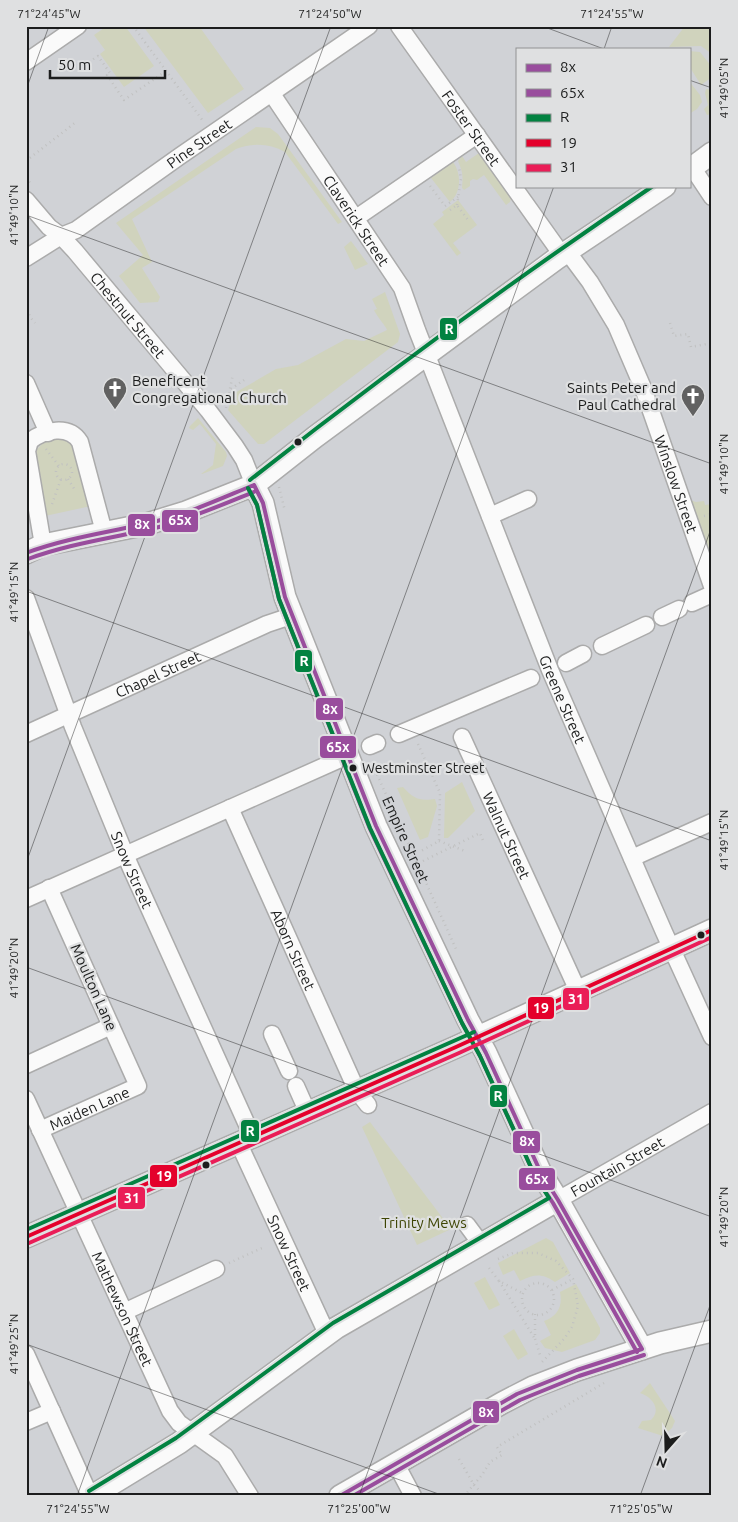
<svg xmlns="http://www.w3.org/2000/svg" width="738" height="1522" font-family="Ubuntu,sans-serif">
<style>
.built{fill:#d0d2d6;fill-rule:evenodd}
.green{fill:#d0d3bd}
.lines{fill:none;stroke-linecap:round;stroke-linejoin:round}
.minor-casing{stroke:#ababab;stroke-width:19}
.major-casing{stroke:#ababab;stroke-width:24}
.path{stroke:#c0c1c1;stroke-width:2.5;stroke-dasharray:1 4;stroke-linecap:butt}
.minor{stroke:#fafafa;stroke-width:16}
.major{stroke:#fafafa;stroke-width:21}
.bus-1-casing{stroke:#dfe0e1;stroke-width:8}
.bus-2-casing{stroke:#dfe0e1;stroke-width:8}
.bus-3-casing{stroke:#dfe0e1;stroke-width:8}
.bus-4-casing{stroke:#dfe0e1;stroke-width:8}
.bus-5-casing{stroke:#dfe0e1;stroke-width:8}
.bus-1{stroke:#994d9d;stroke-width:4}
.bus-2{stroke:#994d9d;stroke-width:4}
.bus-3{stroke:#028241;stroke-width:4}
.bus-4{stroke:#e4002b;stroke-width:4}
.bus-5{stroke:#ea1d57;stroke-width:4}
.ticks{fill:none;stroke:#1c1d1d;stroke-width:1;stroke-opacity:0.45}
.bus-dot{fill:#1c1d1d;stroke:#dfe0e1;stroke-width:2}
.labels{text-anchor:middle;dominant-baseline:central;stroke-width:4.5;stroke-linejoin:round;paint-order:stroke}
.bus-label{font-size:14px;fill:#1c1d1d;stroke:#dfe0e1;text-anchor:start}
.street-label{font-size:15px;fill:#1c1d1d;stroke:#dfe0e1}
.poi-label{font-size:15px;fill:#1c1d1d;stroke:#dfe0e1;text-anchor:start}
.park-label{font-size:15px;fill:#3e4504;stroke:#dfe0e1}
.line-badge{stroke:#dfe0e1;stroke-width:2}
.badge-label{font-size:14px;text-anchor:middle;font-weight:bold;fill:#fff}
.neatline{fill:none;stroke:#1c1d1d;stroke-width:2}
.ticks-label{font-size:12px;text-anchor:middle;fill:#1c1d1d}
</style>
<rect width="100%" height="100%" fill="#e0e0e0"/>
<path class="built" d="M26,26H712V1496H26ZM517,49H689V186H517Z"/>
<path class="green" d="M107,26H125L154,66L124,87L100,54L105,50L94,35Z
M143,26H199L244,89L208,113Z
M685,26H712V54L701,46L669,47Z
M689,51L700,52L712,67V77L701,85L689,66Z
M689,81L700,95L702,102L697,109L689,114Z
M706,89L712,90V114L707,115L704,109L708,105L705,93Z
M256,127L270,128L278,134L342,222L338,224L285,152C269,143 253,143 236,149L132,219L152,262L142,268L160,297L158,302L140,303L119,276L143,255L116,223Z
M479,153L511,198L510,202L506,205L484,175L477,180L473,179L470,181V186L464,190L462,188C463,175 463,173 458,161L462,156L466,162Z
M453,162C462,174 461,193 450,202L431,178Z
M458,200L477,225L453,243L461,253L457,256L433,224L444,215L442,212Z
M351,241L368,264L355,270L344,247Z
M385,292L400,334L398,342L264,444H258L228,410L233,394L276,369L298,365L346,339L364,341L387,330C386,326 377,317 374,310L377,309L372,299Z
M198,418L226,452L227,456L223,466L202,474H201L213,465L216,444L200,424L193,430L189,428L190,426Z
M59,439L66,441L73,446L91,506L45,516L35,451L44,442Z
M690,500L696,502L704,501L705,505L712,504V567Z
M462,782L475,811L448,838H444L445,793Z
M403,787C414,799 419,801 435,799L437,806L428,837L420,840L397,788Z
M370,1122L451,1229L417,1245L362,1127Z
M546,1238L553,1242L570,1273L555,1282C542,1273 534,1274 520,1281L514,1270L503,1275L498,1263Z
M485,1277L500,1305L489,1310L474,1283Z
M576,1284L600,1328V1333L595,1340L562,1352L545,1348L540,1341L551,1335L544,1321C557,1316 563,1307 560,1292Z
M514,1329L528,1354L518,1360L503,1336Z
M650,1383L675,1421L672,1428L663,1436L638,1428L642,1421L651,1420C662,1409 652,1397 640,1393Z"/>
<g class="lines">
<g class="minor-casing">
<g id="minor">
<path id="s2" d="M399,26L562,255"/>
<path d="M26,62L78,26"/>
<path id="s3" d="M272,94L402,288L417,330L550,670L664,932L712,1037"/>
<path d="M692,167L712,197"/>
<path id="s4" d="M26,200L49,227L61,236L75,251L208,410L235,446L244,460L254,485"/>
<path d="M356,218L477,135"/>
<path id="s5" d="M567,251L590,282L616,325L643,388L712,586"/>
<path id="s6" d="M26,258L61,236L76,230L180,156L369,26"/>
<path d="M26,383L48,433"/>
<path d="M490,516L528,499"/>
<path d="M43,545L27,451L30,441C44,430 69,424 80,442L104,532"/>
<path id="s7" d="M26,598L73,727L130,866L253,1138"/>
<path d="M692,603L712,594"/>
<path d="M662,617L679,609"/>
<path d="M602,646L646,625"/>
<path d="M566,663L583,654"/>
<path id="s8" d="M26,734L267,624L291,616"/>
<path d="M399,734L531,678"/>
<path id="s9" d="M462,737L578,991"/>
<path d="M370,746L377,743"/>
<path id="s10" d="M230,808L357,1091L368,1105"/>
<path d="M632,858L712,822"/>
<path d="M26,899L347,756"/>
<path d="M272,1034L289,1071"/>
<path d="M26,1065L111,1026"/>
<path d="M296,1086L308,1113"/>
<path id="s11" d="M26,1099L170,1411L179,1423L225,1456L250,1496"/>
<path id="s12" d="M40,1130L138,1086L49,888"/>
<path id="s13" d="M239,1144L327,1334"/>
<path id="s14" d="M558,1200L712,1112"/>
<path d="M467,1225L481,1244"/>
<path d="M124,1312L216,1269"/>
<path d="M26,1354L90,1496"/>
<path d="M26,1422L52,1411"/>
<path d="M396,1464L413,1496"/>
</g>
</g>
<g class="major-casing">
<path id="major" d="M689,170L712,153
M254,485L263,503L285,597L376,826L468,1020L486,1053L541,1173L558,1200L642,1349
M26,553L43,545L147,524L186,512L254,485L315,437L556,259L665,186
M26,1237L456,1047L712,930
M92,1496L179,1443L336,1328L558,1200
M340,1496L502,1403L533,1387L577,1370L660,1343L712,1331"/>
</g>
<g class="path">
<path d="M133,26L203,121"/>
<path d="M85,65L98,56L110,73L107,75L124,100L166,71"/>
<path d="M26,161L76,122"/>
<path d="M26,178L32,185"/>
<path d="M430,186L445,206L458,197"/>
<path d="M457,205L461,179L459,167"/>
<path d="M450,210L457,205L468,220"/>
<path d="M26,305L30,317L35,323"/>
<path d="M670,323L674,336L688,334L691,347L712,343"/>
<path d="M231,389L244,380"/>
<path d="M226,408L233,374"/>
<path d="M46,449L59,466"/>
<circle cx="64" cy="472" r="8"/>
<path d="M68,479L75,490"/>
<path d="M279,487L285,511"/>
<path d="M52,504L61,479"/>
<path d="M704,516L712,514"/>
<path d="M418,744L440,793L439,841L419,852"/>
<path id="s1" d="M375,770L456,949"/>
<path d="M439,841L465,851"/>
<path d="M423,861L480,833L484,843"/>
<path d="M498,1259L513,1253H538L556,1261L573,1279L578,1306L572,1327L564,1339L542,1362"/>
<path d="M229,1263L262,1248"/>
<path d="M489,1268L499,1281L524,1294"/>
<path d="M499,1281L535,1339"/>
<circle cx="538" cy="1299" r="16"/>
<path d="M552,1290L573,1279"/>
<path d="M535,1314V1339L541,1358"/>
<path d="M459,1459L474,1485L480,1491"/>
<path d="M464,1496L482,1475L490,1462L502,1455L497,1447L604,1383"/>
</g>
<use href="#minor" class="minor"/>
<use href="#major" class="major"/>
<g class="bus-1-casing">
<path id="bus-1" d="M254,485L263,503L285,597L376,826L468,1020L486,1053L541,1173L558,1200L642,1349
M26,553C69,537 113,532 157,521C190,513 222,498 254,485
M340,1496L517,1394L577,1370L642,1349"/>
</g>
<g class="bus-2-casing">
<path id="bus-2" d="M248,488L257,505L279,599L370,829L462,1023L480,1056L535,1176L553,1203L637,1352
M28,559C71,543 115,538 159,527C192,518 224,504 256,491
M353,1496L520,1400L579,1376L644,1355"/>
</g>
<g class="bus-3-casing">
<path id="bus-3" d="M250,480C381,377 515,279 653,186
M26,1230L474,1032
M89,1491L176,1438L333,1323L549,1198L535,1176L480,1056L462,1023L370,828L279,599L257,505L248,488"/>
</g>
<g class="bus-4-casing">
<path id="bus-4" d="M26,1237L456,1047L712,930"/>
</g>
<g class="bus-5-casing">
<path id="bus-5" d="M29,1243L459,1053L712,937"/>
</g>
<use href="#bus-1" class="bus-1"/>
<use href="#bus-2" class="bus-2"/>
<use href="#bus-3" class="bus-3"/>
<use href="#bus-4" class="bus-4"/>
<use href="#bus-5" class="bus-5"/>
</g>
<path class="ticks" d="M542,26L604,49M604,49L612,26M689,80L712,88M26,90L49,26M26,215L712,464M26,591L712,841M26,863L331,26M26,967L712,1217M26,1344L444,1496M77,1496L554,186M359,1496L712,526M640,1496L712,1300"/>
<defs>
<g id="church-pin" transform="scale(1.25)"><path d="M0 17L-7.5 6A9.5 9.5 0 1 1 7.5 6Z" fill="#616161" stroke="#dfe0e1"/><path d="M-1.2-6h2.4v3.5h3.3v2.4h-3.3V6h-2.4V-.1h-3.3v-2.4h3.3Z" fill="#fff"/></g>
</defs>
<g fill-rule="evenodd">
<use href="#church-pin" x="115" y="389"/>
<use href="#church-pin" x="693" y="396"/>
</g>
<g class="bus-dot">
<circle cx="298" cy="442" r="4.5"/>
<circle cx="353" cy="768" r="4.5"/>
<circle cx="701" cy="935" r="4.5"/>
<circle cx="206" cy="1165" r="4.5"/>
</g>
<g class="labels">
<g class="bus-label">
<text x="362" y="768">Westminster Street</text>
</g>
<g class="street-label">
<text stroke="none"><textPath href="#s2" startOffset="125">Foster Street</textPath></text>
<text stroke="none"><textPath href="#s6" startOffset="208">Pine Street</textPath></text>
<text stroke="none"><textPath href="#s3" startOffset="152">Claverick Street</textPath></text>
<text stroke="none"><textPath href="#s4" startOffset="154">Chestnut Street</textPath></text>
<text stroke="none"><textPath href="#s5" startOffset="259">Winslow Street</textPath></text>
<text stroke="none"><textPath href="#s8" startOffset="145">Chapel Street</textPath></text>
<text stroke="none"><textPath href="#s3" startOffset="675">Greene Street</textPath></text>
<text stroke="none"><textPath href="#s9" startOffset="108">Walnut Street</textPath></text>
<text stroke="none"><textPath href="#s1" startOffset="76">Empire Street</textPath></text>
<text stroke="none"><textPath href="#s7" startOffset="292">Snow Street</textPath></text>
<text stroke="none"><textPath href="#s10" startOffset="155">Aborn Street</textPath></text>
<text transform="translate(94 987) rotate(66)">Moulton Lane</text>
<text stroke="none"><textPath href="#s12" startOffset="54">Maiden Lane</textPath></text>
<text stroke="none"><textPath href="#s14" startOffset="68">Fountain Street</textPath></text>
<text stroke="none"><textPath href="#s13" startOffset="120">Snow Street</textPath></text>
<text stroke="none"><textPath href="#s11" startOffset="231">Mathewson Street</textPath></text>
</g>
<g class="poi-label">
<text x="132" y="380">Beneficent<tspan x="132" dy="17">Congregational Church</tspan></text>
<text x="676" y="387" text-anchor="end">Saints Peter and<tspan x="676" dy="17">Paul Cathedral</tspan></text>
</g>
<g class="park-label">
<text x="424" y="1222">Trinity Mews</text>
</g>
</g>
<g class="line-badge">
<rect x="439" y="317" width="19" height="24" rx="5" fill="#028241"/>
<rect x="161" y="509" width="38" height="24" rx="5" fill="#994d9d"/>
<rect x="127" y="513" width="29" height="24" rx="5" fill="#994d9d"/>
<rect x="294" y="649" width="19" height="24" rx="5" fill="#028241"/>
<rect x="315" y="697" width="29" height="24" rx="5" fill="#994d9d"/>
<rect x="319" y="735" width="38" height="24" rx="5" fill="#994d9d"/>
<rect x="562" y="987" width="28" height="24" rx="5" fill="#ea1d57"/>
<rect x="527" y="996" width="28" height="24" rx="5" fill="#e4002b"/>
<rect x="489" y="1084" width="19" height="24" rx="5" fill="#028241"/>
<rect x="240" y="1119" width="20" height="24" rx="5" fill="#028241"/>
<rect x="512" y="1130" width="29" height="24" rx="5" fill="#994d9d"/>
<rect x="149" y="1164" width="29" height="24" rx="5" fill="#e4002b"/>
<rect x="518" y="1167" width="38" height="24" rx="5" fill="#994d9d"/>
<rect x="117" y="1186" width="29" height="24" rx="5" fill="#ea1d57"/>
<rect x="472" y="1400" width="28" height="24" rx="5" fill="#994d9d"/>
</g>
<g class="badge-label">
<text x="449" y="334">R</text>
<text x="180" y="525">65x</text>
<text x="142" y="529">8x</text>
<text x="304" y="666">R</text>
<text x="330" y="714">8x</text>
<text x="338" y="752">65x</text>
<text x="576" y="1004">31</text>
<text x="541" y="1013">19</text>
<text x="498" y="1101">R</text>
<text x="250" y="1136">R</text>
<text x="527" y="1146">8x</text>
<text x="164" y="1181">19</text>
<text x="537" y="1184">65x</text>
<text x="132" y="1203">31</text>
<text x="486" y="1417">8x</text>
</g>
<rect width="738" height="1522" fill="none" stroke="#dfe0e1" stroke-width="55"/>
<rect x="516" y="48" width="175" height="140" fill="#dfe0e1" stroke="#919293"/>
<rect x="526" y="64" width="25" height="8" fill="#994d9d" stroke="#919293"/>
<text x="560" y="72" font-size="15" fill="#1c1d1d">8x</text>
<rect x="526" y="89" width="25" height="8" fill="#994d9d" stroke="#919293"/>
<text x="560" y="98" font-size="15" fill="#1c1d1d">65x</text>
<rect x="526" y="114" width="25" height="8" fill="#028241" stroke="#919293"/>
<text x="560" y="122" font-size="15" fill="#1c1d1d">R</text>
<rect x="526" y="139" width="25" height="8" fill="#e4002b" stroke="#919293"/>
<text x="560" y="148" font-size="15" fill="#1c1d1d">19</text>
<rect x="526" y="164" width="25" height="8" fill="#ea1d57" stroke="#919293"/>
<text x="560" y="172" font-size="15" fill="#1c1d1d">31</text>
<g transform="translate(666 1450) rotate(200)" stroke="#dfe0e1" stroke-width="4" paint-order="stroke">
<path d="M0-4L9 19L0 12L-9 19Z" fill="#1c1d1d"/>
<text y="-8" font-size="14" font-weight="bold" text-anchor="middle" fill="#1c1d1d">N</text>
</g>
<path d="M50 70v8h115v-8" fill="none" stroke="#1c1d1d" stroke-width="2.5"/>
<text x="58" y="70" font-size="15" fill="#1c1d1d" stroke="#dfe0e1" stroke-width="4" paint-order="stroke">50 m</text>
<rect x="28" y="28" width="682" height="1466" class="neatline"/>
<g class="ticks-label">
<text x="49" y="18">71°24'45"W</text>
<text x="330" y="18">71°24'50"W</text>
<text x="612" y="18">71°24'55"W</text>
<text transform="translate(724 88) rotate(-90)" y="4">41°49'05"N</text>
<text transform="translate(14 215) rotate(-90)" y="4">41°49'10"N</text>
<text transform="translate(724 464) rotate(-90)" y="4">41°49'10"N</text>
<text transform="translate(14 592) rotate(-90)" y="4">41°49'15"N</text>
<text transform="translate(724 840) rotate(-90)" y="4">41°49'15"N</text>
<text transform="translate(14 968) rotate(-90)" y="4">41°49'20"N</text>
<text transform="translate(724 1217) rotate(-90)" y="4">41°49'20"N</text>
<text transform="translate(14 1344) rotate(-90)" y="4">41°49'25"N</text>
<text x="78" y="1513">71°24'55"W</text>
<text x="359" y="1513">71°25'00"W</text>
<text x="641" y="1513">71°25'05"W</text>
</g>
</svg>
